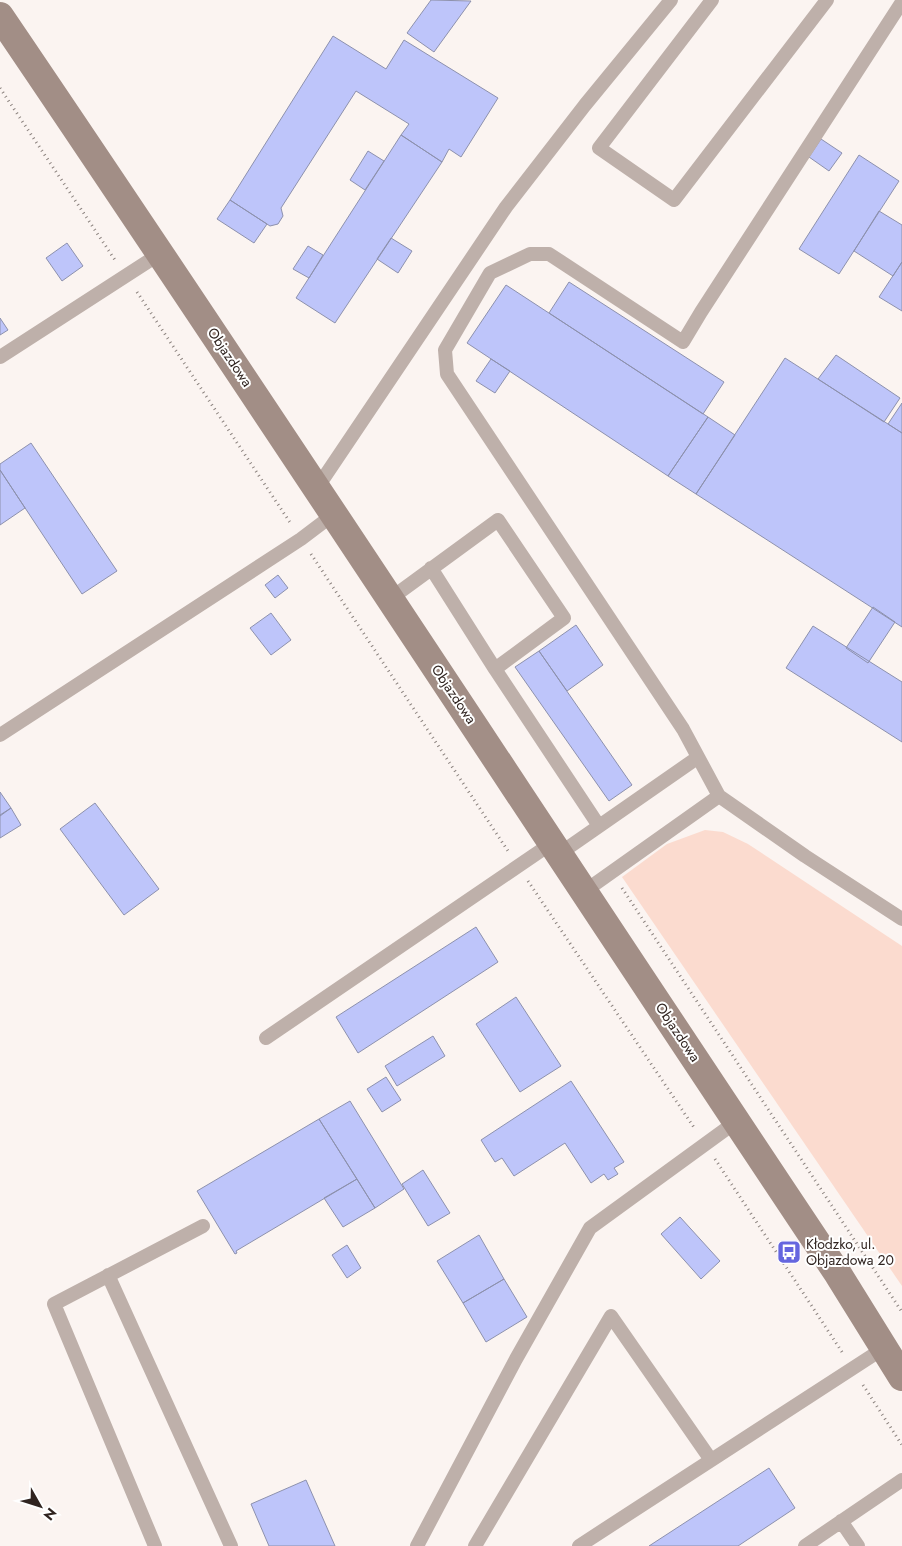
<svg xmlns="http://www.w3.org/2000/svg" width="902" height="1546" font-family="Jost,sans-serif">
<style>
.green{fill:#fbdbcf}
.building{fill:#bec5fa;stroke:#8d91ad}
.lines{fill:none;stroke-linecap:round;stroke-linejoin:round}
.path{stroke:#8b827e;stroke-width:3;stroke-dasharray:1 4;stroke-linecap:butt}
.lane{stroke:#beb0aa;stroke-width:14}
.secondary{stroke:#a28e86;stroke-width:28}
.labels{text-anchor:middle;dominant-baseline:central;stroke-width:4;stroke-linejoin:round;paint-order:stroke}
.street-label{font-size:14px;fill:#302420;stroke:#fff}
.poi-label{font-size:14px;fill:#302420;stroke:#fff;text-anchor:start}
</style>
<rect width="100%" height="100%" fill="#fbf4f1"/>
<path class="green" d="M705,830L723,832L748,844L902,946V1286L622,877L667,844Z"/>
<path class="building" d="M431,0L471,1L434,52L407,33Z
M333,36L386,69L404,40L498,98L461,157L449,149L442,162L401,135L409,124L356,91L281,208L283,216L278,224L270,226L230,200Z
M401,135L442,162L335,323L296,298Z
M821,139L842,153L829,171L809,157Z
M368,151L384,161L365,190L350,180Z
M859,155L899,181L839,274L799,249Z
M230,200L267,224L254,243L217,219Z
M879,211L902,225V262L893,276L854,251Z
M391,238L412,251L398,273L377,259Z
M67,243L83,266L62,281L46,258Z
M308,246L323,255L309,278L293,269Z
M902,262V311L879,297Z
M569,282L724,382L703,414L549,313Z
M506,285L708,417L668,476L467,343Z
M0,318L8,330L0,335Z
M836,355L900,398L884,422L818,379Z
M785,358L902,433V627L696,494Z
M491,359L510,371L495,393L476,381Z
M902,403V433L888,424Z
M708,417L735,435L696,494L668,476Z
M31,443L117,571L82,594L0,470V464Z
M0,470L25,508L0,525Z
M278,575L288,588L275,598L265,585Z
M873,607L895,622L868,663L846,648Z
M271,613L291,640L271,655L250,628Z
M576,625L603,665L567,691L539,651Z
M813,626L902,682V742L786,668Z
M539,651L632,785L609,801L515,667Z
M0,792L11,808L0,816Z
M95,803L159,889L124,915L60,829Z
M11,808L21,825L0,838V815Z
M476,927L498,962L358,1053L336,1017Z
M516,997L561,1066L520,1092L476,1024Z
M433,1036L445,1056L397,1086L385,1066Z
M386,1077L401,1100L382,1112L367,1089Z
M571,1081L624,1162L614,1168L618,1174L608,1180L604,1174L591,1183L565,1143L514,1176L502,1158L495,1162L481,1140Z
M350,1101L404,1189L375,1208L319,1119Z
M319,1119L357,1179L236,1251L237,1253L235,1254L197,1191Z
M423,1170L450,1213L428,1226L402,1184Z
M357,1179L375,1208L343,1227L324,1198Z
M680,1217L720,1261L701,1279L661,1234Z
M479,1235L504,1279L463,1303L437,1261Z
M347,1245L361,1268L347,1278L332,1255Z
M504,1279L527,1317L486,1342L463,1303Z
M769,1468L795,1508L738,1546H649Z
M306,1480L335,1546H269L251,1504Z"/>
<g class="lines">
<path class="path" d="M0,88L115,260
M137,292L291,524
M311,554L508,851
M528,881L695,1129
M622,888L902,1312
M715,1159L842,1352
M863,1385L902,1445"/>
<path class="lane" d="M712,0L599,148L674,200L827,0
M902,2L701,312L683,342L549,254H530L490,273L445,350L447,374L683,729L719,796L805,856L902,919
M0,357L161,253
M317,488L506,207L585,105L671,0
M390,599L498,520L564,618L495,669L431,568
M495,669L599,826
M0,735L301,539L334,514
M559,854L697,758
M585,891L719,796
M266,1038L552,843
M108,1275L231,1546
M841,1521L858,1546
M155,1546L54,1304L203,1226
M417,1546L516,1359L590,1228L737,1121
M475,1546L611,1316L711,1460
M579,1546L884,1348
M805,1546L902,1480"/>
<path class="secondary" d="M0,16C283,433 558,855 838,1274L902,1377"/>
</g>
<defs>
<g id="bus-square" transform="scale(1.25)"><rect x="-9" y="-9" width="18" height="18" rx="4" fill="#6566df" stroke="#fff"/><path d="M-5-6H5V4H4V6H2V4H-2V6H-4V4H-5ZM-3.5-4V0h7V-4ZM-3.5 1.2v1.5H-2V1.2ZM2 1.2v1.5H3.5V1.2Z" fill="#fff"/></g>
</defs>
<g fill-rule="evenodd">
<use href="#bus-square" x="789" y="1252"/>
</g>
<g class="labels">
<g class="street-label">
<text transform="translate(230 357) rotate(56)">Objazdowa</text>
<text transform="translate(454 694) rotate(56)">Objazdowa</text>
<text transform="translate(678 1032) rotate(56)">Objazdowa</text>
</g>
<g class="poi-label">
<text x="806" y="1244">Kłodzko, ul.<tspan x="806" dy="16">Objazdowa 20</tspan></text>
</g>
</g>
<g transform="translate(40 1506) rotate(129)" stroke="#ffffff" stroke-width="4" paint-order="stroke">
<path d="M0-4L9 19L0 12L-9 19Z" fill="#302420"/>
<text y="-8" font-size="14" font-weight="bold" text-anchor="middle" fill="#302420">N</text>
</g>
</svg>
